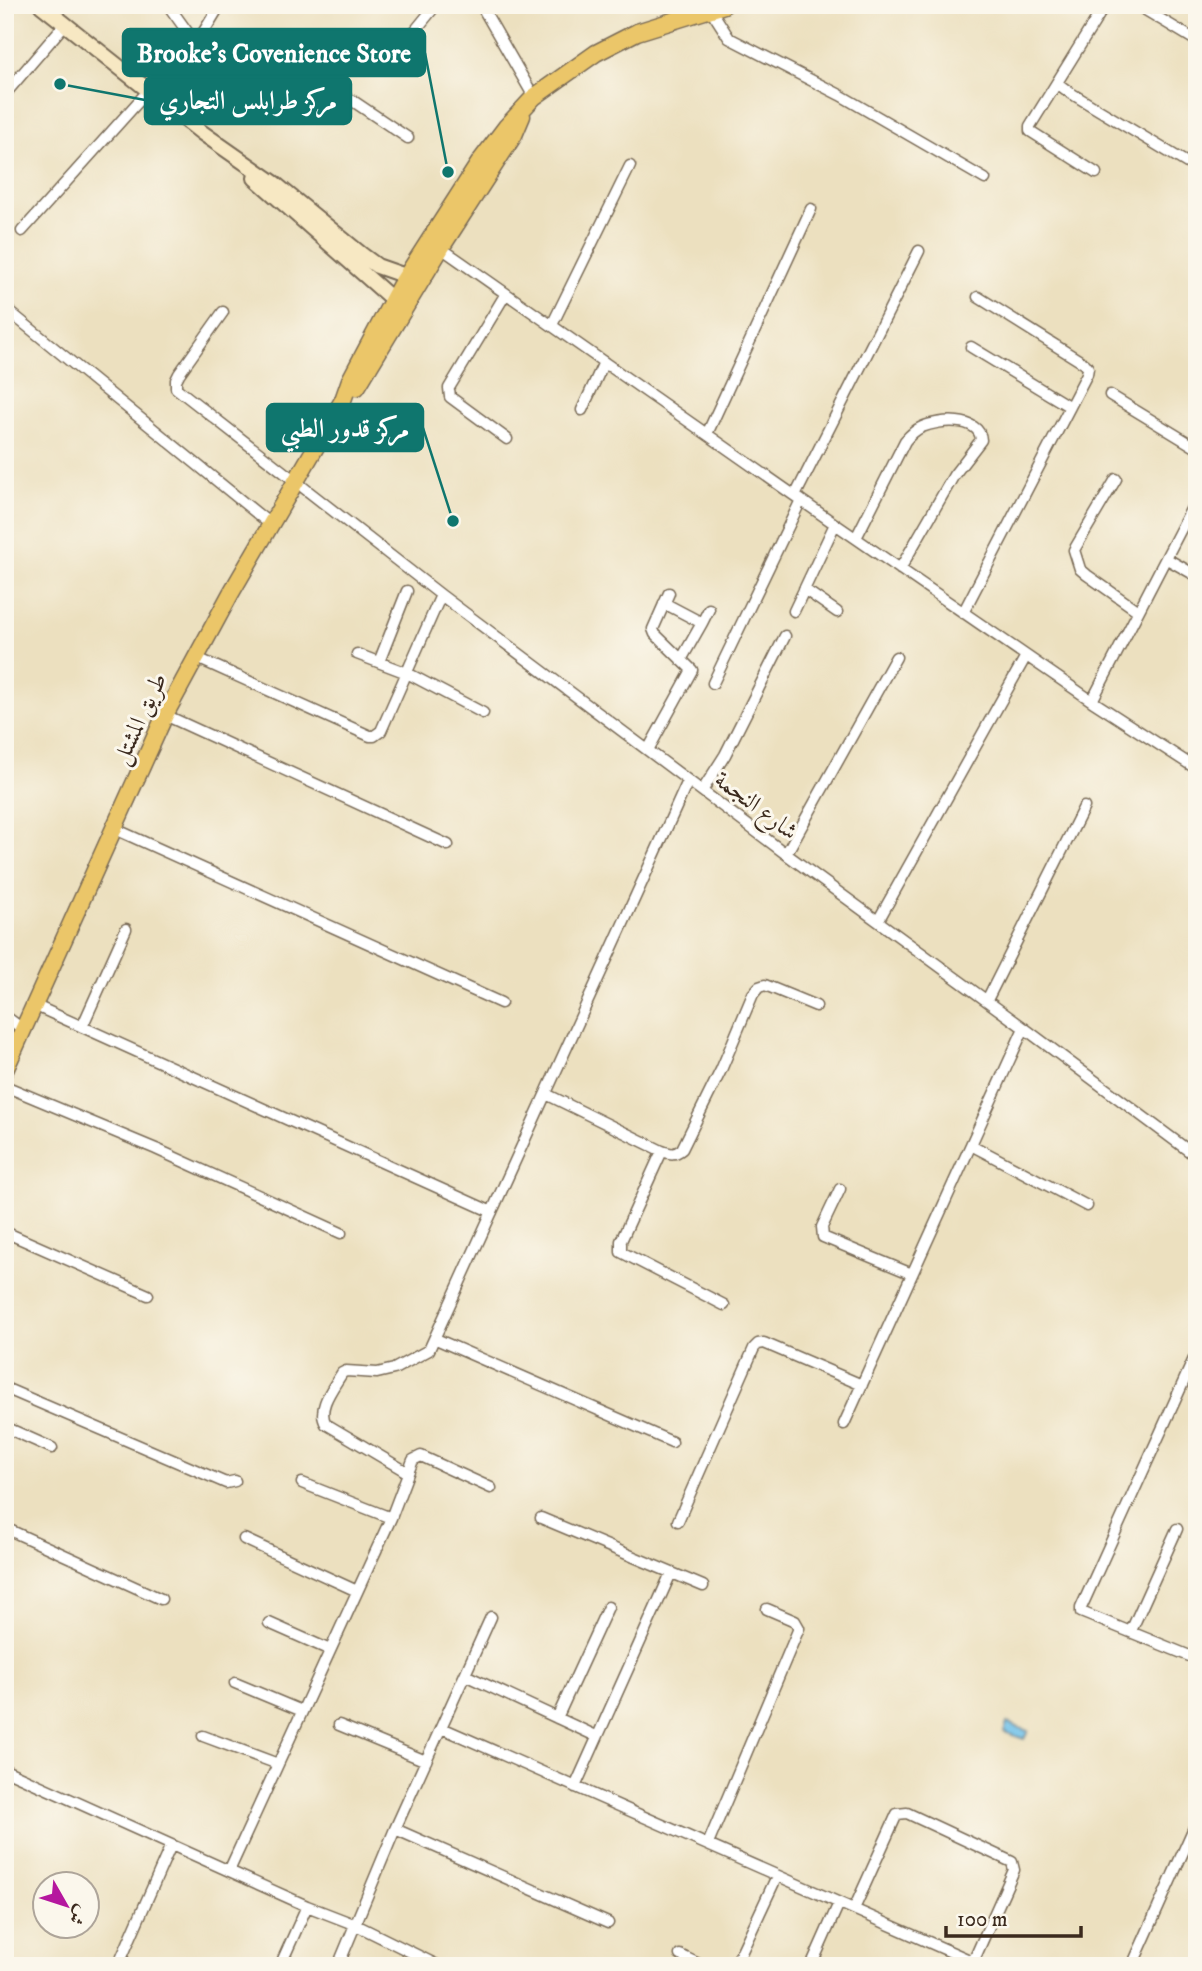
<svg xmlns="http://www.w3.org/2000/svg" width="1202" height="1971" font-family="'IM FELL DW Pica',Amiri,serif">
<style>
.water{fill:#6ec1ea;stroke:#547684;stroke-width:2}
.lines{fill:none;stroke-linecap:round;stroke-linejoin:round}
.minor-casing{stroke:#796a56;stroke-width:13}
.secondary-casing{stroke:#796a56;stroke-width:18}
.primary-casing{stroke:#796a56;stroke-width:19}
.minor{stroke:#fff;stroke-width:10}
.secondary{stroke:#f7e8c3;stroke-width:14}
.primary{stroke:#ebc669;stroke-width:16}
.labels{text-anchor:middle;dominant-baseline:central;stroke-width:6;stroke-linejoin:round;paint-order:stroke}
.street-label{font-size:24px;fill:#3b2a1e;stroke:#fbf7ec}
.leader{fill:none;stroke:#0f766e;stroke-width:2.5}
.callout-dot{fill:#0f766e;stroke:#fbf7ec;stroke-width:2.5}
.callout{fill:#0f766e;stroke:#0f766e;stroke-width:2.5}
.callout-label{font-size:26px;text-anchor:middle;font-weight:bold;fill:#fff}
</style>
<rect width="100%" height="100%" fill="#fbf7ec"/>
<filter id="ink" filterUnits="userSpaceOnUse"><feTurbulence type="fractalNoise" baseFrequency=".0143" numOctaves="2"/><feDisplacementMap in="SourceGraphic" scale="14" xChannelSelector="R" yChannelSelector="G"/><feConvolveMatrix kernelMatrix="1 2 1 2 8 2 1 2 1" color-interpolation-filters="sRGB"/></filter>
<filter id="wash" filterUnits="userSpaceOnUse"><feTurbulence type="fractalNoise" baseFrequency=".00686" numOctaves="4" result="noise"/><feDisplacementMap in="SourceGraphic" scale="28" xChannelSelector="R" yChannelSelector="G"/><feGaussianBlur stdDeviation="1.57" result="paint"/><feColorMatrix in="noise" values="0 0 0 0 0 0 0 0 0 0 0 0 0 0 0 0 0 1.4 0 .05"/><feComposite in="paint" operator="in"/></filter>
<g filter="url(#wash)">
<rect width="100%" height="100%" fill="#ece0bf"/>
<path class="water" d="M1007,1723L1028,1731L1024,1739L1004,1732Z"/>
</g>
<g filter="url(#ink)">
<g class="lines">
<g class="minor-casing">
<path id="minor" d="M168,5L196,44L202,61L231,86L244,92L262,86L288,69L353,101L408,138
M481,5L534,97
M1137,5L1197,41
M711,10L729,38L840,95L985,179
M405,43L436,5
M1057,83L1069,92L1197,169
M5,94L65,24
M161,102L220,5
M1096,173L1030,131V126L1105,5
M22,231L148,91
M441,248L835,524L1092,701L1197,769
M505,295L449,388L450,397L507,439
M5,308L270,524
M223,312L179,374L176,380V388L441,595L786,854L1024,1028L1197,1157
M552,325L630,166
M971,347L1070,407
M1110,395L1197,448
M582,410L604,362
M707,434L811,209
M1116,479L1074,550L1080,569L1087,575L1138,611
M795,496L919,251
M856,538L905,441C910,435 915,430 922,427C938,420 980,416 981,440L954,475L900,569
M1167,559L1197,576
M804,589L837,612
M664,603L702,623L709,609
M794,611L835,524
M963,613L1087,374L1088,368L1085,364L978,297
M357,654L407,673L483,713
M195,657L370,736H374L381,731L441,595
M681,660L702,623
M379,662L407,591
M713,683L801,500
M1092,701L1197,498
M165,715L448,845
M648,750L692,670L655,634L653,629L669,593
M702,791L725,755L785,636
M115,829L501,1003
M786,854L896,657
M878,921L1026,656
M987,1000L1084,807
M36,1006L492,1212
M5,1016L24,1030
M82,1027L126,929
M5,1086L156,1149L341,1233
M546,1094L662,1151C671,1154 675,1155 682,1149L721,1070L753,994L759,987L765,985L816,1006
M971,1145L1087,1206
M662,1151L621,1241V1252L724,1305
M840,1189L822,1227L823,1237L912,1274
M5,1232L148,1295
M436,1339L672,1442
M1197,1352L1081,1608V1612L1086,1614L1197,1659
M5,1388L226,1483L235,1481
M844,1424L1024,1028
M5,1427L52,1448
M407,1472L326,1424C316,1408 334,1387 342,1373L346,1371L377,1373L394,1369L429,1350L688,781
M302,1483L391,1518
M541,1518L703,1586
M678,1521L754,1348L758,1344L764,1343L862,1385
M5,1528L161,1599
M244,1539L357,1591
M269,1623L330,1650
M1131,1631L1177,1529
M465,1675L596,1736
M235,1683L302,1711
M557,1718L608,1607
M339,1725L426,1761
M442,1728L983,1966
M203,1736L278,1764
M5,1770L307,1906L356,1925L439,1966
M575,1787L671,1573
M395,1829L608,1923
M708,1844L799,1628L795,1621L767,1609
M229,1871L391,1518L413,1460L421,1456L491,1488
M854,1909L897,1814L907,1813L1012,1862L1014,1870L973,1962
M680,1955L703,1966
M118,1966L171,1845
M280,1966L307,1906
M338,1966L395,1829L491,1617
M735,1966L777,1876
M811,1966L839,1903
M1132,1966L1197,1821"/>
</g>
<g class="secondary-casing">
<path id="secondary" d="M41,5L201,132L274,183L362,255L377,266L417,280
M255,178L400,306"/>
</g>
<g class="primary-casing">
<path id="primary" d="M357,387L441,248L514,135L522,116
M5,1070L165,715L231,593L343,400L350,380L400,286L481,160L506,127L534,97L596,53L637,32L724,5"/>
</g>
<use href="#minor" class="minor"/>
<use href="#secondary" class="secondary"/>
<use href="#primary" class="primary"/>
</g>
</g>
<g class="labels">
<g class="street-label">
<text transform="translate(140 719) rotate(-65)">طريق المشتل</text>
<text transform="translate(756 806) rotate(37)">شارع النجمة</text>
</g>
</g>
<path class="leader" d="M448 172L425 53M60 84L145 100M453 521L423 428"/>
<g class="callout-dot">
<circle cx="448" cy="172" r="7"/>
<circle cx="60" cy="84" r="7"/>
<circle cx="453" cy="521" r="7"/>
</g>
<g class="callout">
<rect x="123" y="29" width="302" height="47" rx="7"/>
<rect x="145" y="77" width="206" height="47" rx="7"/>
<rect x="267" y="404" width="156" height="47" rx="7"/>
</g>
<g class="callout-label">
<text x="274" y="62">Brooke's Covenience Store</text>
<text x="248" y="109">مركز طرابلس التجاري</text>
<text x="345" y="437">مركز قدور الطبي</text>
</g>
<rect width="1202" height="1971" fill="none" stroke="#fbf7ec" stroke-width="28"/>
<g transform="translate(66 1905) rotate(129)"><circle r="33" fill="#fbf7ec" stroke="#aea59a" stroke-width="2"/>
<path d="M0-5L12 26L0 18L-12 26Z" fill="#b5179e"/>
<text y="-10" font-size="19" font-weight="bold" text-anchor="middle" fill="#3b2a1e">ش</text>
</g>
<path d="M946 1926v10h135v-10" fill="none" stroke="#3b2a1e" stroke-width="3.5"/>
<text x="957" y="1926" font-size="21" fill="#3b2a1e" stroke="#fbf7ec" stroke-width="5" paint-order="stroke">100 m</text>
</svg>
